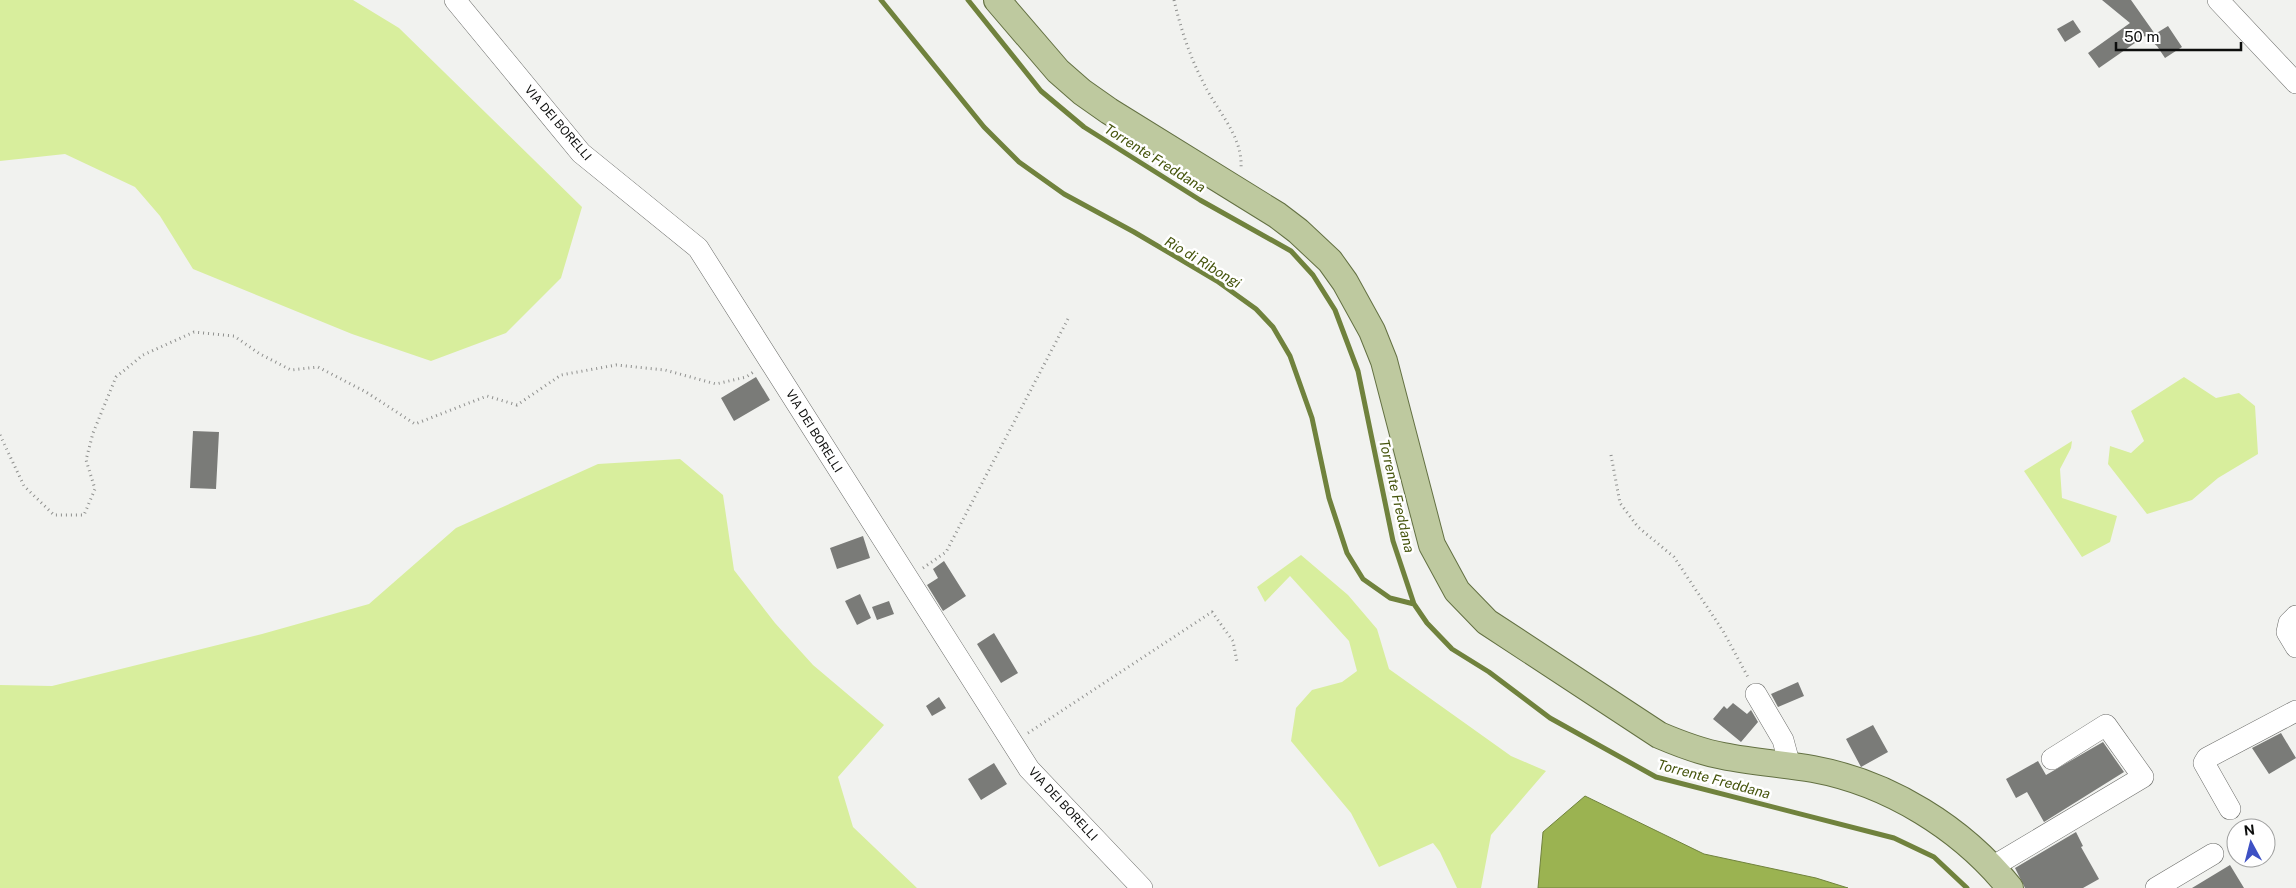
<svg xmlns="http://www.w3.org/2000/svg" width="2296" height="888" font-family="'Public Sans',sans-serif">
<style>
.green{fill:#d8ee9d}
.water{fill:#9bb351;stroke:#70823d}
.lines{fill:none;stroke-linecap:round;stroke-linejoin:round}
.stream{stroke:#70823d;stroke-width:5}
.building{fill:#7a7b78}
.minor-casing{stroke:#6c6d6a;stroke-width:22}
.major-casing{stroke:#637042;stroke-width:28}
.path{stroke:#8f908e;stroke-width:3;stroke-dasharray:1 4;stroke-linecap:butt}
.minor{stroke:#fff;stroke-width:21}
.major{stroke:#bec99f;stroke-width:26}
.labels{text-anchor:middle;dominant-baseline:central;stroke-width:5;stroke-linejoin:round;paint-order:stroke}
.street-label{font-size:12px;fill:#0d0e0d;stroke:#fff}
.water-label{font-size:14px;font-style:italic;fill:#46550d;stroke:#fff}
</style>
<rect width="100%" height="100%" fill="#f1f2ef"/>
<path class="green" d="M0,0H353L399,28L582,207L561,278L506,333L431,361L352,334L193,269L160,216L135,187L65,154L0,161Z
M2184,377L2216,398L2239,393L2255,406L2258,454L2218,478L2192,500L2147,514L2108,464L2110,446L2131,453L2144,441L2131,411Z
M2072,441L2071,448L2060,469L2062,498L2117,516L2110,542L2082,557L2024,471Z
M680,459L723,495L734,570L775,623L813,665L884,725L838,777L853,827L917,888H0V685L52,686L262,634L369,604L456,528L598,464Z
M1301,555L1348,595L1377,629L1389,669L1511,756L1546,771L1491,835L1481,888H1457L1440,852L1433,843L1379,867L1351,813L1291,741L1296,708L1312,690L1342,682L1357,671L1349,641L1290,576L1265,602L1257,587Z"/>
<path class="water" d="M1585,796L1704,854L1816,878L1848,888H1538L1543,832Z"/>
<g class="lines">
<path class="stream" d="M881,0L984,127L1019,162L1064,194L1134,232L1217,281L1256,309L1273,327L1290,356L1312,418L1329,498L1347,553L1363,579L1390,598L1414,604
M968,0L1041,91L1084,127L1200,200L1291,251L1313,275L1335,310L1358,371L1393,541L1414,604L1427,623L1452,649L1489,672L1550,718L1656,777L1894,838L1934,857L1967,888"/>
</g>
<path class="building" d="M2102,0H2131L2155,34L2168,26L2182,47L2165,58L2157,46L2145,36L2099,68L2088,53L2130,23Z
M2073,20L2081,32L2065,42L2057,29Z
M756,377L770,400L734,421L721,398Z
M193,431L219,432L216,489L190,488Z
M863,536L870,558L837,569L830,548Z
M944,561L966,596L943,611L927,585L938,578L933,569Z
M860,594L871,618L857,625L845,601Z
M889,601L894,614L877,620L872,607Z
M994,633L1018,673L1001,683L977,644Z
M1798,682L1804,696L1778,707L1771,694Z
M939,697L946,708L932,716L926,706Z
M1733,703L1747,714L1751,710L1758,722L1741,742L1713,719L1724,706L1727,709Z
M1873,725L1888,752L1861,767L1846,739Z
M2281,733L2296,758L2269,774L2252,748Z
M2103,742L2124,772L2044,822L2027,792L2016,798L2006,779L2038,761L2046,775Z
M994,763L1007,784L981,800L968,779Z
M2076,832L2083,846L2081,847L2099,879L2083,888H2025L2015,868Z
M2230,865L2244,888H2192Z"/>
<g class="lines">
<g class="minor-casing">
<path id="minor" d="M455,0L581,153L698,248L1029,769L1142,888
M2218,0L2296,83
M2296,616L2289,623L2287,632L2296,647
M1756,694L1783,740L1790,766
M2230,809L2204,763L2207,758L2296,711
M1992,867L2143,777L2106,725L2052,759
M2156,888L2213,854"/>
</g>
<g class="major-casing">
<path id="major" d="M997,0L1058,71L1082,92L1109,111L1277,215L1298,231L1330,261L1345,282L1372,331L1384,361L1432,545L1457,591L1487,622L1659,735C1680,744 1701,752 1723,756C1753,762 1783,764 1813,769C1889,783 1962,828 2010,888"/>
</g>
<path class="path" d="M1174,0C1181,30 1190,57 1204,84C1217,111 1243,136 1241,168
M0,435L24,486L54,515H84L95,489L86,460L93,433L116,377L143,355L194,332L234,336L260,354L291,370L318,367L366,392L415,424L487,396L517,405L561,375L616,365L665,370L716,384L746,377L755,371
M1611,455L1620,503L1638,527L1674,557L1723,631L1749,679
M923,568L946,552L1069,317
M1028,733L1212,612L1233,641L1237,662"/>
<use href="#minor" class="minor"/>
<use href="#major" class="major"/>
</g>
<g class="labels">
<g class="street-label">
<text transform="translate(558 123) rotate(49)">VIA DEI BORELLI</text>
<text transform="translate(814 431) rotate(58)">VIA DEI BORELLI</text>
<text transform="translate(1063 804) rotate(47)">VIA DEI BORELLI</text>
</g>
<g class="water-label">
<text transform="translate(1155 158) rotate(32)">Torrente Freddana</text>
<text transform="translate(1203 262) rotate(31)">Rio di Ribongi</text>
<text transform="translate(1397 496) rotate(77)">Torrente Freddana</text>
<text transform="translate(1714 779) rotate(15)">Torrente Freddana</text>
</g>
</g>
<g transform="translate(2251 843) rotate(353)"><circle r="24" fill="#ffffff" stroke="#9e9f9e"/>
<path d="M0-4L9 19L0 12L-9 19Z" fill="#3e51c4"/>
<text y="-8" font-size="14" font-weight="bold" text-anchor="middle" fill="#0d0e0d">N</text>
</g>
<path d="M2116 42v8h125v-8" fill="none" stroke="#0d0e0d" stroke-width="2.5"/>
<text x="2124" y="42" font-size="15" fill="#0d0e0d" stroke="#ffffff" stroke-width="4" paint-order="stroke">50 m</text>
</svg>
